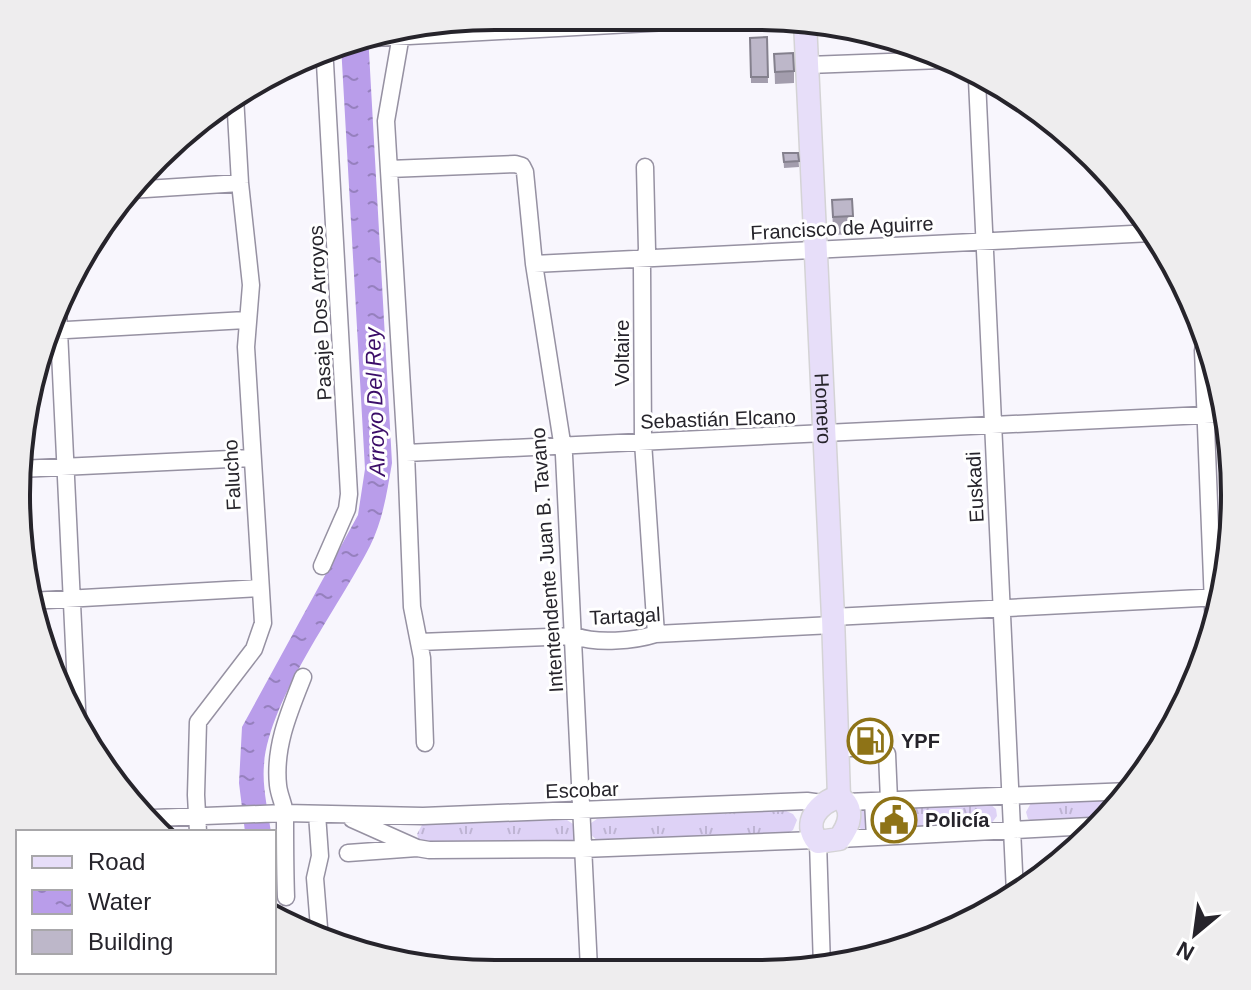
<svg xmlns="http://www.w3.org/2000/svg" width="1251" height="990" font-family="Arial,sans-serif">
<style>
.grass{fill:url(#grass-tufts)}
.water{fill:url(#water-ripples)}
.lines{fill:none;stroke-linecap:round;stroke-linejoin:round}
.minor-casing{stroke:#9691a2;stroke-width:19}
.major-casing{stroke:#d4d3d5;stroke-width:25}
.minor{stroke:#fff;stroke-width:16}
.major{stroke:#e7def9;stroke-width:22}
.wall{fill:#a39dad}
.building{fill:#bdb7c9;stroke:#84808d;stroke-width:2}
.labels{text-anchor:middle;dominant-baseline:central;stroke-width:6;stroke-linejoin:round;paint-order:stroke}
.street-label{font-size:20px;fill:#26242b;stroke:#fff}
.poi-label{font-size:20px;font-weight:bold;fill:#26242b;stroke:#fff;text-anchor:start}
.water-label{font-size:22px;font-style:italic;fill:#3b0d68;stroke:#fff}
.rim{fill:none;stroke:#26242b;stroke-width:4}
</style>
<defs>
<pattern id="grass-tufts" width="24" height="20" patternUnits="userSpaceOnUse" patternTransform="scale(2)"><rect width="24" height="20" fill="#ded2f6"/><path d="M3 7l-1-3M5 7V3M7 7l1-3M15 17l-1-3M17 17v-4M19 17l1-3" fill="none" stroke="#beb4d3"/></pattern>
<pattern id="water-ripples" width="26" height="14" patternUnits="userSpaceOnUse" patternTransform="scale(2)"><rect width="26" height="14" fill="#b99dea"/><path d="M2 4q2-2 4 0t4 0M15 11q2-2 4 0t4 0" fill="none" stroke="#9680be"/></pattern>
</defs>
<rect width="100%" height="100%" fill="#f8f6fd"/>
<path class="grass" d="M1125,797L1098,820L1038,823L1028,819L1026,812L1031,803Z
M990,804L996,809L997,816L991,824L863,830L856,826L859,810L862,808Z
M786,811L793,814L797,820L793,830L787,834L598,841L590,834L591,823L597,819Z
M567,820L576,826V837L571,842L430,845L419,841L417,834L422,825L429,823Z"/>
<path class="water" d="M368,34L392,463C387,492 383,520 370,546C339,607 269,699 264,765C262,786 268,811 271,832H245L239,783L242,727L358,515L365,469L341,45Z"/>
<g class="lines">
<g class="minor-casing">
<path id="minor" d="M401,35L386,121L406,453L412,607L422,658L425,743
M354,39L759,17
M321,53L325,63L349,494L347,509L322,566
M808,65L942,60
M977,80L1015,893
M645,167L647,250L642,267L643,442L656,634
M389,169L515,164L522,166L525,172L534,264L564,455L589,969
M130,190L240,183
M534,264L1152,233
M58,310L78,729
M49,331L246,320
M1203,350L1214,630
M406,453L1225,414
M19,469L251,458
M30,601L259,588
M833,617L1220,597
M419,642L575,636C597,644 634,641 656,634L833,625
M837,748H879L887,754L889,800
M873,801L875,837
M846,802L1131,791
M317,814L320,856L315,878L320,940
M153,818L285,813L423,816L807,801L822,803
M352,819L417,848L429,850L582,849L814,840
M198,832L196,795L198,722L254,649L263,623L246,347L251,285L240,183L235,96
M839,839L1091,826
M818,842L822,967
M348,853L417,848
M286,897C285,870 285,843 285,816C285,806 279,796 278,785C274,747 289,712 303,677"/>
</g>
<g class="major-casing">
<g id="major">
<path id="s1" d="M805,21L833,617L839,797"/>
<path d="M839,797C855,808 850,825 839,839L818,842C801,823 819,802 839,797Z"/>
</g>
</g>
<use href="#minor" class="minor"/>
<use href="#major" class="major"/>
</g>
<path class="wall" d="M767,37L768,83H751L750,38Z
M774,54L794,71V83L775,84Z
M783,153H798L799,167L784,168Z
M832,200L853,216V234L833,235Z"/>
<path class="building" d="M767,37L768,77H751L750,38Z
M793,53L794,71L775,72L774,54Z
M783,153H798L799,161L784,162Z
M852,199L853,216L833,217L832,200Z"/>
<defs>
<g id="fuel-ring" transform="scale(2.3)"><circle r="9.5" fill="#fff" stroke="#8e7317" stroke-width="1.5"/><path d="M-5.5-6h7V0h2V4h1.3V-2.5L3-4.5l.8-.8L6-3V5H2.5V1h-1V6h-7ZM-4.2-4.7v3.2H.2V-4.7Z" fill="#8e7317"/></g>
<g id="civic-ring" transform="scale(2.3)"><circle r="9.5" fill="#fff" stroke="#8e7317" stroke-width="1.5"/><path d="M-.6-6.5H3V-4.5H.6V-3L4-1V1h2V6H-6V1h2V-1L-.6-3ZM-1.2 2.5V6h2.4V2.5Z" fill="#8e7317"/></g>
</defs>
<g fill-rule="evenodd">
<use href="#fuel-ring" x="870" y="741"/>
<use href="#civic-ring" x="894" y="820"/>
</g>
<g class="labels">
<g class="street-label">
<text transform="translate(842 228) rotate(-3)">Francisco de Aguirre</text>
<text transform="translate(320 313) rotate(-93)">Pasaje Dos Arroyos</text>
<text transform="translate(622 353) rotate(-90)">Voltaire</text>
<text stroke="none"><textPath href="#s1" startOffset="388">Homero</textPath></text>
<text transform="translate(718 419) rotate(-2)">Sebastián Elcano</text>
<text transform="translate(232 475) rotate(-93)">Falucho</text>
<text transform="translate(975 487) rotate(-93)">Euskadi</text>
<text transform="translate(547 560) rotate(-94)">Intentendente Juan B. Tavano</text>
<text transform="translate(625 616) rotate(-3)">Tartagal</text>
<text transform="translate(582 790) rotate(-2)">Escobar</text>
</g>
<g class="poi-label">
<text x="901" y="741">YPF</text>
<text x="925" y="820">Policía</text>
</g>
<g class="water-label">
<text transform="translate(375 402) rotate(-92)">Arroyo Del Rey</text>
</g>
</g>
<path d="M0 0H1251V990H0ZM495 30H756A465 465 0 0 1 1221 495V495A465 465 0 0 1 756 960H495A465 465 0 0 1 30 495V495A465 465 0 0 1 495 30Z" fill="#eeedee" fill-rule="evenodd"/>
<path class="rim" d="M495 30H756A465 465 0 0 1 1221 495V495A465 465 0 0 1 756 960H495A465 465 0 0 1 30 495V495A465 465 0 0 1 495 30Z"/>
<rect x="16" y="830" width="260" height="144" fill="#ffffff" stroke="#a8a7aa" stroke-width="2"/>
<rect x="32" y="856" width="40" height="12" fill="#e7def9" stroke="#a8a7aa" stroke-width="2"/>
<text x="88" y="870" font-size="24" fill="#26242b">Road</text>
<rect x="32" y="890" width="40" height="24" fill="url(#water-ripples)" stroke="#a8a7aa" stroke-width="2"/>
<text x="88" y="910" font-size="24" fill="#26242b">Water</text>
<rect x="32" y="930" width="40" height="24" fill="#bdb7c9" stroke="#a8a7aa" stroke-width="2"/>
<text x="88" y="950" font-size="24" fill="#26242b">Building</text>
<g transform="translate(1195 934) rotate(209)" stroke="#ffffff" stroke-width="6" paint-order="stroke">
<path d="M0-6L14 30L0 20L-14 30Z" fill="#26242b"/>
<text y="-12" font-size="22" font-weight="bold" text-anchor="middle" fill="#26242b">N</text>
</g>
</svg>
